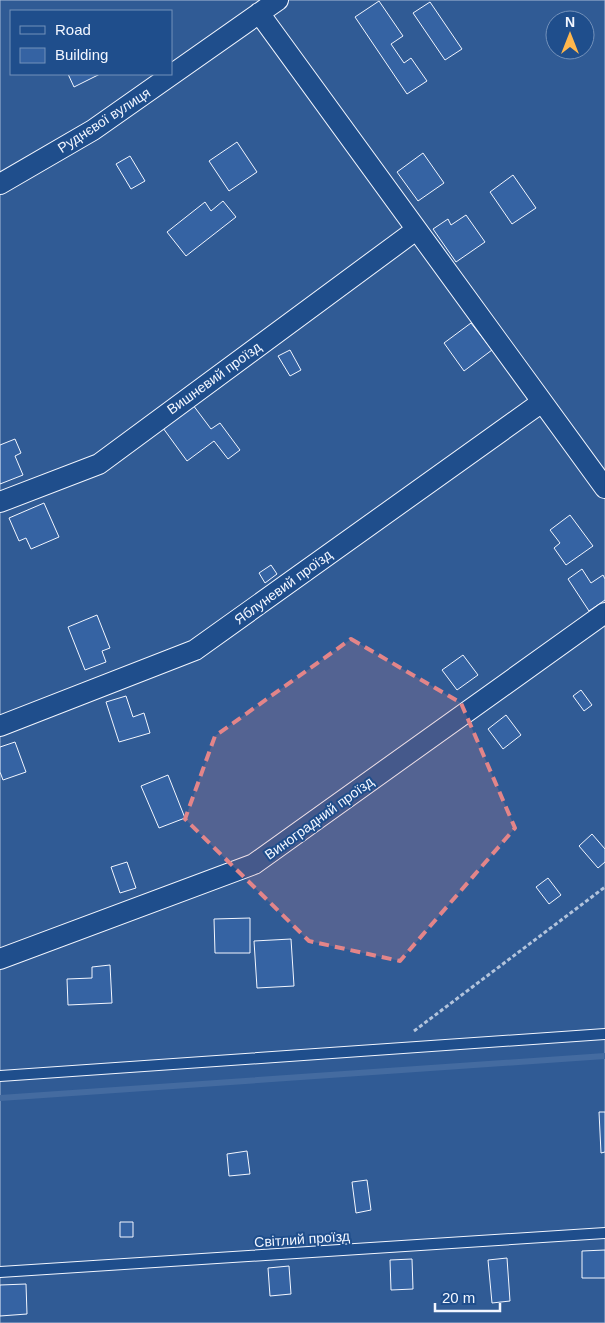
<svg xmlns="http://www.w3.org/2000/svg" width="605" height="1323" font-family="Helvetica,sans-serif">
<style>
.built{fill:#305b95;stroke:#a8bbd7;fill-rule:evenodd}
.lines{fill:none;stroke-linecap:round;stroke-linejoin:round}
.stream{stroke:#446ba0;stroke-width:6}
.building{fill:#3563a3;stroke:#f2f6ff}
.service-casing{stroke:#f2f6ff;stroke-width:12}
.minor-casing{stroke:#f2f6ff;stroke-width:22}
.path{stroke:#b3c4dc;stroke-width:3;stroke-dasharray:4 2.5;stroke-linecap:butt}
.service{stroke:#1f4e8c;stroke-width:10}
.minor{stroke:#1f4e8c;stroke-width:20}
.marked{fill:#e38589;fill-opacity:0.2;stroke:#e38589;stroke-width:4;stroke-dasharray:10 6;stroke-linejoin:round}
.labels{text-anchor:middle;dominant-baseline:central;stroke-width:4;stroke-linejoin:round;paint-order:stroke}
.street-label{font-size:14px;fill:#f2f6ff;stroke:#1f4e8c}
</style>
<rect width="100%" height="100%" fill="#1f4e8c"/>
<path class="built" d="M0,0H605V1323H0ZM11,11H171V74H11ZM555,20H585V50H555Z"/>
<g class="lines">
<path class="stream" d="M0,1098L605,1056"/>
</g>
<path class="building" d="M379,1L403,36L391,44L404,63L411,58L427,81L407,94L355,17Z
M430,2L462,49L445,60L413,13Z
M68,74H100L74,87Z
M237,142L257,172L229,191L209,161Z
M423,153L444,183L418,201L397,172Z
M130,156L145,181L131,189L116,164Z
M513,175L536,208L512,224L490,192Z
M223,201L236,217L186,256L167,232L205,202L211,211Z
M466,215L485,242L456,262L433,229L448,219L451,225Z
M471,323L492,350L464,371L444,343Z
M290,350L301,370L290,376L278,356Z
M193,405L211,429L220,423L240,450L228,459L214,441L187,461L163,428Z
M15,439L21,453L15,456L23,475L0,484V445Z
M44,503L59,537L31,549L26,538L19,541L9,518Z
M570,515L593,546L566,565L554,548L560,543L550,530Z
M271,565L277,574L265,583L259,573Z
M582,569L591,583L603,575L605,579V600L589,611L568,579Z
M97,615L110,648L102,651L106,662L85,670L68,627Z
M463,655L478,675L457,690L442,670Z
M581,690L592,705L584,711L573,696Z
M126,696L133,717L144,713L150,733L119,742L106,702Z
M506,715L521,735L503,749L488,729Z
M15,742L26,772L3,780L0,772V747Z
M168,775L185,818L159,828L141,786Z
M592,834L605,849V862L598,868L579,846Z
M127,862L136,888L120,893L111,867Z
M548,878L561,895L549,904L536,887Z
M250,918V953H215L214,919Z
M291,939L294,986L257,988L254,941Z
M110,965L112,1003L68,1005L67,979L92,978V967Z
M599,1112H605V1152L601,1153Z
M247,1151L250,1174L229,1176L227,1154Z
M367,1180L371,1210L356,1213L352,1182Z
M120,1222H133V1237H120Z
M605,1250V1278H582V1251Z
M507,1258L510,1301L492,1303L488,1260Z
M412,1259L413,1289L391,1290L390,1260Z
M289,1266L291,1294L270,1296L268,1268Z
M26,1284L27,1314L0,1316V1285Z"/>
<g class="lines">
<g class="service-casing">
<path id="service" d="M0,1076L605,1034
M0,1272L605,1233"/>
</g>
<g class="minor-casing">
<path id="minor" d="M259,13L605,488
M0,184L93,130L278,0
M0,502L99,464L416,230
M0,726L195,650L542,402
M0,959L254,864L605,613"/>
</g>
<path class="path" d="M414,1031L605,887"/>
<use href="#service" class="service"/>
<use href="#minor" class="minor"/>
</g>
<path class="marked" d="M351,639L461,703L515,828L400,961L309,941L185,819L215,736Z"/>
<g class="labels">
<g class="street-label">
<text transform="translate(104 120) rotate(-33)">Руднєвої вулиця</text>
<text transform="translate(214 378) rotate(-36)">Вишневий проїзд</text>
<text transform="translate(283 587) rotate(-36)">Яблуневий проїзд</text>
<text transform="translate(319 818) rotate(-36)">Виноградний проїзд</text>
<text transform="translate(302 1239) rotate(-4)">Світлий проїзд</text>
</g>
</g>
<rect x="10" y="10" width="162" height="65" fill="#1f4e8c" stroke="#7391ba"/>
<rect x="20" y="26" width="25" height="8" fill="#1f4e8c" stroke="#7391ba"/>
<text x="55" y="35" font-size="15" fill="#f2f6ff">Road</text>
<rect x="20" y="48" width="25" height="15" fill="#3563a3" stroke="#7391ba"/>
<text x="55" y="60" font-size="15" fill="#f2f6ff">Building</text>
<g transform="translate(570 35)"><circle r="24" fill="#1f4e8c" stroke="#7391ba"/>
<path d="M0-4L9 19L0 12L-9 19Z" fill="#ffb74d"/>
<text y="-8" font-size="14" font-weight="bold" text-anchor="middle" fill="#f2f6ff">N</text>
</g>
<path d="M435 1303v8h65v-8" fill="none" stroke="#f2f6ff" stroke-width="2.5"/>
<text x="442" y="1303" font-size="15" fill="#f2f6ff" stroke="#1f4e8c" stroke-width="4" paint-order="stroke">20 m</text>
</svg>
